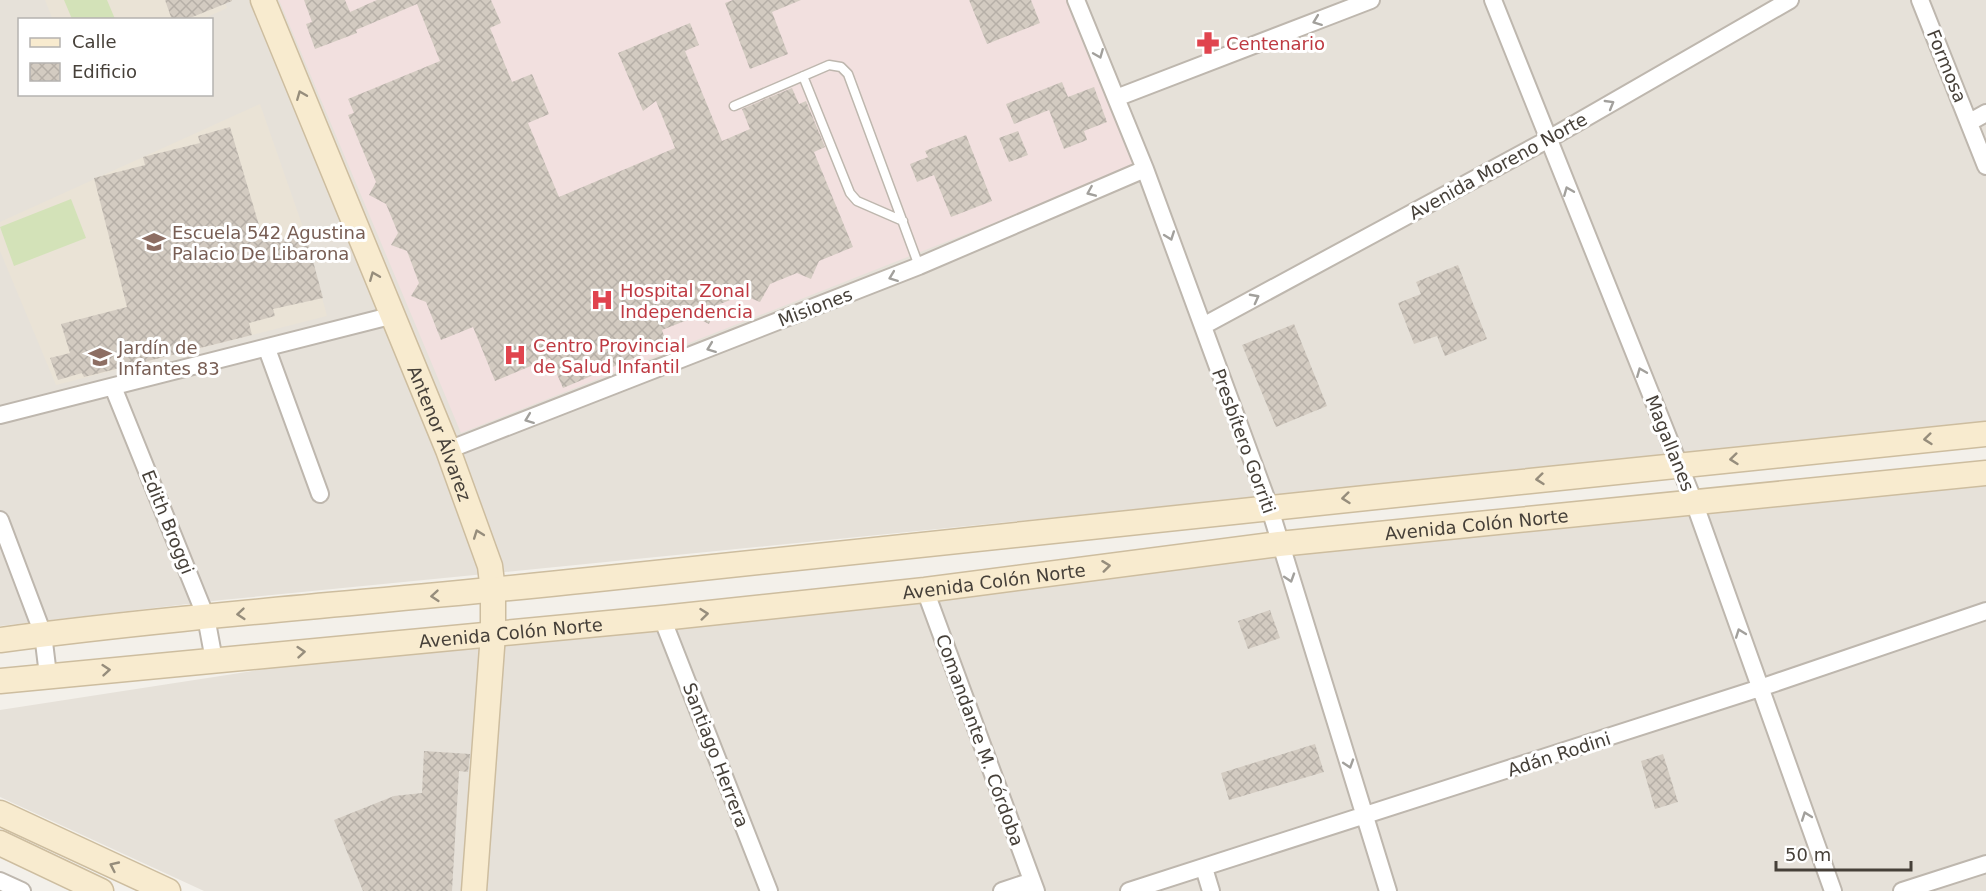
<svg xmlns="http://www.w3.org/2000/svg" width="1986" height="891" font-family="'DejaVu Sans',sans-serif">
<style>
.residential{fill:#e6e1d9;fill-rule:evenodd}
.education{fill:#eae3d6}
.medical{fill:#f2e0df}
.grass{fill:#d3e2b8}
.building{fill:url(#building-cross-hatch)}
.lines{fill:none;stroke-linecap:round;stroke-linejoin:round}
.lane-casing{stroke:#beb7ae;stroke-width:11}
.street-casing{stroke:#beb7ae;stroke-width:20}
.secondary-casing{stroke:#cdbd9f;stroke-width:27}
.lane{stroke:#fff;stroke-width:8}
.street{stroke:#fff;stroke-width:16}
.secondary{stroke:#f8ebcf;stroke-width:24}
.oneway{stroke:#a2a09c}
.oneway2{stroke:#968d7c}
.labels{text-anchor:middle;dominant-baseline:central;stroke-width:6;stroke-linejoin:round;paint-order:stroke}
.health-label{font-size:18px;fill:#be3a42;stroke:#fff;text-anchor:start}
.street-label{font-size:18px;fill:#464039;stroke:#fff}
.education-label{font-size:18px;fill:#785e54;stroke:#fff;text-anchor:start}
</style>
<defs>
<pattern id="building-cross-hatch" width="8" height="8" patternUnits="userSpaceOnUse" patternTransform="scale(1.5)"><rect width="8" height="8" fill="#d3cbc1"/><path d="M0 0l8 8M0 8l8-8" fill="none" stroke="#b6afa7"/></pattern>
</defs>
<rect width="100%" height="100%" fill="#f3f0ea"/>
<path class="residential" d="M0,0H1986V425L222,600L0,626ZM20,20H212V94H20Z
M1986,473V891H204L0,797V710L493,634Z"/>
<path class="education" d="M45,0H224L227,8L203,19L53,20Z
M260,104L305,233L327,316L56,385L0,251V222Z"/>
<path class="medical" d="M279,0H1067L1136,167L461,433Z"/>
<path class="grass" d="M64,0H107L115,19H72Z
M71,199L86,238L14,266L0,227Z"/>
<path class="building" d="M165,0H232V1L185,20H172Z
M304,0H345L350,12L377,0H491L501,23L490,28L512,82L532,74L549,114L528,123L559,197L675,148L656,101L643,111L618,53L690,23L699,45L685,51L722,141L750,129L742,109L792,88L799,104L806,101L825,147L814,152L853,247L819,261L811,279L797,273L770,284L760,302L743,295L715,306L709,324L695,317L662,330L667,344L563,388L550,358L495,381L473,327L441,340L426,302L411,296L419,283L407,251L391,245L398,233L386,204L369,195L376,182L348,115L354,113L348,99L440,61L417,4L356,30L357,33L315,49L306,24L312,22Z
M733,0H801L772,12L788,54L750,69L725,3Z
M969,0H1031L1040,23L987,44Z
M1062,82L1068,97L1094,87L1107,122L1084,131L1087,140L1064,149L1049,110L1014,124L1006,104Z
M230,127L264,242L306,235L323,298L273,309L275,316L249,323L252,335L84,377L82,373L58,380L50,358L70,353L61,324L127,307L94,178L145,165L143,157L200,143L198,136Z
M1018,131L1028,155L1009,162L999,138Z
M966,135L992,201L951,217L934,175L917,182L910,164L928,157L925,151Z
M1458,265L1487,339L1445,356L1437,336L1414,344L1398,303L1421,294L1416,282Z
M1294,324L1327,406L1276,427L1242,345Z
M1270,610L1280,638L1248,649L1238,621Z
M1315,744L1324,772L1229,800L1221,773Z
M424,751L470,754L468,772L459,771L452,891H363L334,820L394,796L422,793Z
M1663,754L1678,802L1655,809L1641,761Z"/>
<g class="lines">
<g class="lane-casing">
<path id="lane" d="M803,76L850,193L857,201L903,221
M734,106L829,65L841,67L848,74L919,266"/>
</g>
<g class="street-casing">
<path id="street" d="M1076,0L1145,169L1269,506L1388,891
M1493,0L1694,502L1833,891
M1920,0L1986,166
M1116,98L1371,0
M1970,122L1986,113
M1203,326L1547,140L1790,0
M267,349L320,494
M113,387L206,617L214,660
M0,415L390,316
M448,450L919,266L1145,169
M0,520L43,634L48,675
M925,590L1036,891
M662,618L769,891
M1204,868L1211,891
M0,881L22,891
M1002,891L1032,881
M1129,891L1760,688L1986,611
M1902,891L1986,864"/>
</g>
<g class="secondary-casing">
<g id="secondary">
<path id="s1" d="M263,0L448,450L490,566L493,591V634L474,891"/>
<path d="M0,640C196,614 393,601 589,580C1055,531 1520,481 1986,434"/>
<path id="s2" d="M0,681L662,618L925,590L1279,544L1986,473"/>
<path d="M0,813L168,891"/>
<path d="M0,843L101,891"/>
</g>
</g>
<use href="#lane" class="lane"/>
<use href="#street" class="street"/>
<use href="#secondary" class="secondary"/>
</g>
<defs><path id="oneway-chevron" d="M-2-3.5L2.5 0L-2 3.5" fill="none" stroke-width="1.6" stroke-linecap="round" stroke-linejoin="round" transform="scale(1.5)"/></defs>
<g class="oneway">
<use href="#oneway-chevron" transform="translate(1317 21) rotate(159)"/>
<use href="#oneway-chevron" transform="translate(1099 54) rotate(68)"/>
<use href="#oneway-chevron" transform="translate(1610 104) rotate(-30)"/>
<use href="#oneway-chevron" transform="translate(1568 191) rotate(-112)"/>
<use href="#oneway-chevron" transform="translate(1091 192) rotate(157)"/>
<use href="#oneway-chevron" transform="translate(1170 236) rotate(70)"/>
<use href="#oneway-chevron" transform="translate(893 277) rotate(159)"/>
<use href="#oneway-chevron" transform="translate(1255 298) rotate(-28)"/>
<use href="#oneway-chevron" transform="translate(711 348) rotate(159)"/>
<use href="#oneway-chevron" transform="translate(1641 372) rotate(-112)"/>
<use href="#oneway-chevron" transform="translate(529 419) rotate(159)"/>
<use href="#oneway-chevron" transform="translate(1290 578) rotate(72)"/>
<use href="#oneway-chevron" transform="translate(1740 633) rotate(-110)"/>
<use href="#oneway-chevron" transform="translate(1349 764) rotate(72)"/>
<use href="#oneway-chevron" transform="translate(1806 816) rotate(-110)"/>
</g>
<g class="oneway2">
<use href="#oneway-chevron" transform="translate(301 95) rotate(-112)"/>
<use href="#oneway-chevron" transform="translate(374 276) rotate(-112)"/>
<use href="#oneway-chevron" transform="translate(1928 439) rotate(174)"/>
<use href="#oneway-chevron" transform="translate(1734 459) rotate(174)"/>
<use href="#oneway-chevron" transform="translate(1540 479) rotate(174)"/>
<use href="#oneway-chevron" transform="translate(1346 498) rotate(174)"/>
<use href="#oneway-chevron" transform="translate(478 534) rotate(-110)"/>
<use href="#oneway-chevron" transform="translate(1106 566) rotate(-7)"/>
<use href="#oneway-chevron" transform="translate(435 596) rotate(175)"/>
<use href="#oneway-chevron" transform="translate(241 614) rotate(175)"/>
<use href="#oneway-chevron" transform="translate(704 614) rotate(-6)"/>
<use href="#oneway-chevron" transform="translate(301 652) rotate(-5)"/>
<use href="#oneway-chevron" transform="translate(106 670) rotate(-5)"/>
<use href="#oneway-chevron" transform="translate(114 866) rotate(-155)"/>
</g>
<defs>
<g id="pharmacy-bare" transform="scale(1.8)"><path d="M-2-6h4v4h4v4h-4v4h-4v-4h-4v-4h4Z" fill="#e0444e" stroke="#fff" stroke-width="2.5" paint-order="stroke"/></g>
<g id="school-bare" transform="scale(1.8)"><path d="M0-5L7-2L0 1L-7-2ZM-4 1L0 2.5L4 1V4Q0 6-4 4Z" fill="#8d6e63" stroke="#fff" stroke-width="2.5" paint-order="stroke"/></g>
<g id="hospital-bare" transform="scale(1.8)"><path d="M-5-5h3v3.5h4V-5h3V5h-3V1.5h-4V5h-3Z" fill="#e0444e" stroke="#fff" stroke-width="2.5" paint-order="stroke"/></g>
</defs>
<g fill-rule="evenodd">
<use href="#pharmacy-bare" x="1208" y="43"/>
<use href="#school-bare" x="154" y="242"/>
<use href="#hospital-bare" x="602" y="300"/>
<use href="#hospital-bare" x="515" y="355"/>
<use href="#school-bare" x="100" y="357"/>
</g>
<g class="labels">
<g class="health-label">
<text x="1226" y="43">Centenario</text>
<text x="620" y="290">Hospital Zonal<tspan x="620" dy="21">Independencia</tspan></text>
<text x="533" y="345">Centro Provincial<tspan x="533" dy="21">de Salud Infantil</tspan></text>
</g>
<g class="street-label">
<text transform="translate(1947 66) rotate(68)">Formosa</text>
<text transform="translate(1498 166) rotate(-29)">Avenida Moreno Norte</text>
<text transform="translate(815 307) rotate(-21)">Misiones</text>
<text stroke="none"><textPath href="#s1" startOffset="468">Antenor Álvarez</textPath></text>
<text transform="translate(1244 441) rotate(70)">Presbítero Gorriti</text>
<text transform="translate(1670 443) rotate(68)">Magallanes</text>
<text transform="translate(168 522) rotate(68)">Edith Broggi</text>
<text stroke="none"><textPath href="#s2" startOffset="1485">Avenida Colón Norte</textPath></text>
<text stroke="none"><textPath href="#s2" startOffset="999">Avenida Colón Norte</textPath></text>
<text stroke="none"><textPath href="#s2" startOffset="513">Avenida Colón Norte</textPath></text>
<text transform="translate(980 740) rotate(70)">Comandante M. Córdoba</text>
<text transform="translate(1559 754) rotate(-18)">Adán Rodini</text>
<text transform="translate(716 755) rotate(69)">Santiago Herrera</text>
</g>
<g class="education-label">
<text x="172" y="232">Escuela 542 Agustina<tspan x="172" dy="21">Palacio De Libarona</tspan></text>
<text x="118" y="347">Jardín de<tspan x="118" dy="21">Infantes 83</tspan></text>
</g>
</g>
<rect x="18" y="18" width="195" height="78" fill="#ffffff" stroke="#b5b3b0" stroke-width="1.5"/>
<rect x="30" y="38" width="30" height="9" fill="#f8ebcf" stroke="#b5b3b0" stroke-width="1.5"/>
<text x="72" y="48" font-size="18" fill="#464039">Calle</text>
<rect x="30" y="63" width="30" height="18" fill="url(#building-cross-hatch)" stroke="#b5b3b0" stroke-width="1.5"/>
<text x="72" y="78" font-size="18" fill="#464039">Edificio</text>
<path d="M1776 861v9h135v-9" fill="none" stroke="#464039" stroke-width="3"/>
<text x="1785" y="861" font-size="18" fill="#464039" stroke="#ffffff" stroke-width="4.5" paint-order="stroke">50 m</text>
</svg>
